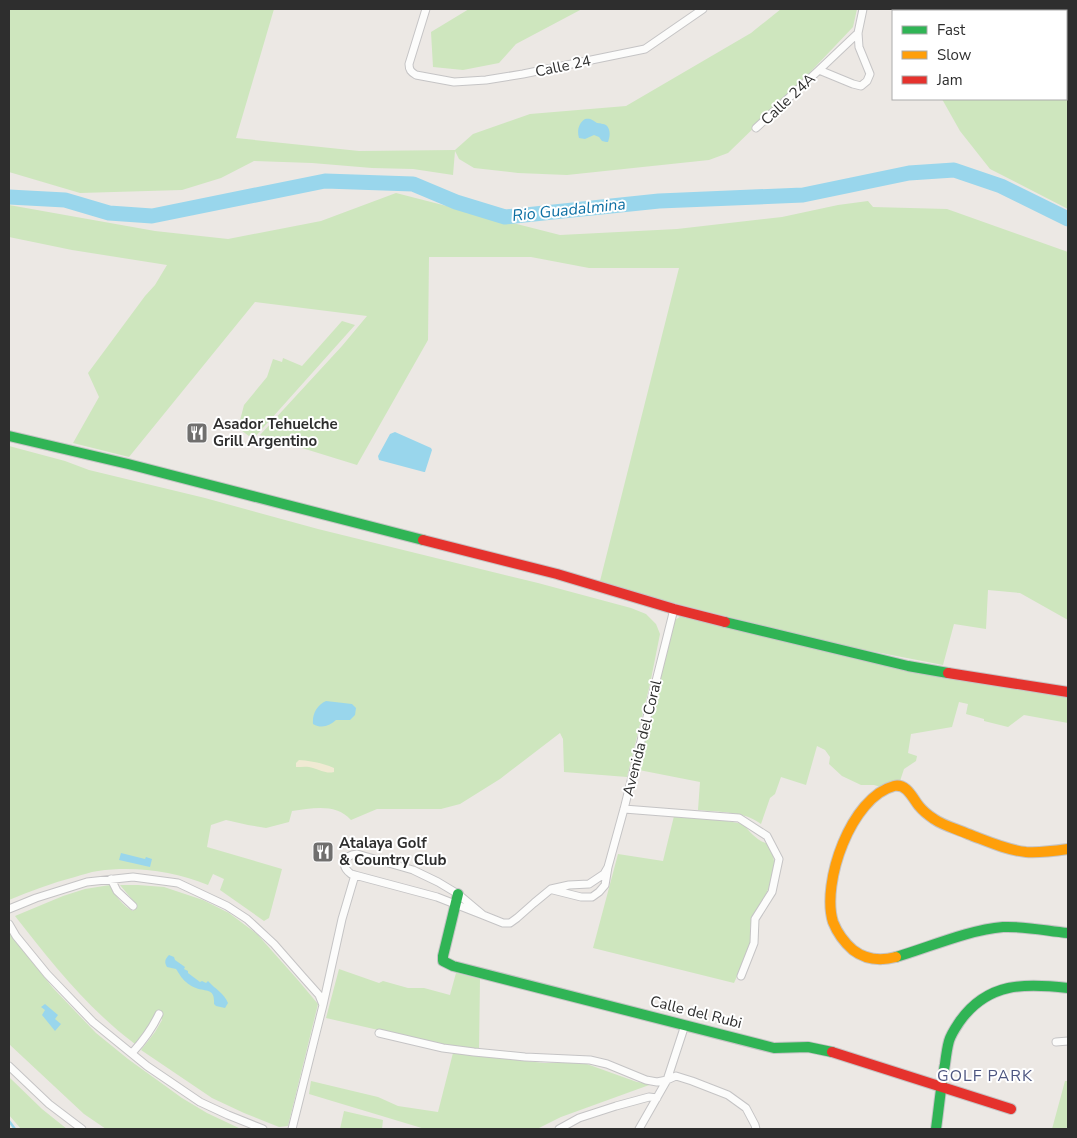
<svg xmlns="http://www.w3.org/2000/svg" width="1077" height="1138" font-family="'Nunito Sans',sans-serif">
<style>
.green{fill:#cee6be}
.sand{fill:#f0ead3}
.water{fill:#99d6ec}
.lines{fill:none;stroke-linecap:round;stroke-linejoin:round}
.stream{stroke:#99d6ec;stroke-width:2.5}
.river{stroke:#99d6ec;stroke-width:15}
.street-casing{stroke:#c5c4c5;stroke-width:9}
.fast-casing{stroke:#c5c4c5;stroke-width:12}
.slow-casing{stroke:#c5c4c5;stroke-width:12}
.jam-casing{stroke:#c5c4c5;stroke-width:12}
.street{stroke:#fcfcfb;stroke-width:7}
.fast{stroke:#30b455;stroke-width:10}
.slow{stroke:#ff9f0a;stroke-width:10}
.jam{stroke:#e5322d;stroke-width:10}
.labels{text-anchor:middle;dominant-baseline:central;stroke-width:4;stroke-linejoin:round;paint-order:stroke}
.street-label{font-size:15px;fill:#2e2e2e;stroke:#fff}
.poi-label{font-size:15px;font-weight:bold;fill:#2e2e2e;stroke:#fff;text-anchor:start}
.water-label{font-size:16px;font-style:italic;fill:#0d6fa3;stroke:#fff}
.neighbourhood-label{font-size:16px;letter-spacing:1px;fill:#4d5680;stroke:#fff}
</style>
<rect width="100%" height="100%" fill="#ece8e4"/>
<path class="green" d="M9,9H274L236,138L359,151L455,150L473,134L530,114L626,106L751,33L781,9H857L853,27L798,85L728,153L709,160L567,175L518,173L474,168L459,159L455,151L453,175L413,169L372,168L312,163L254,161L221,178L182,190L80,193L9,172Z
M469,9H582L516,44L499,63L463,70L433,67L431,32Z
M911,9H1068V52L1066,50V11H911Z
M1066,97L1068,100V209L990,169L960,131L942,99H1066Z
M396,193L560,235L677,229L782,217L838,205L868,201L873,207L947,209L1068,252V620L1020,593L988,590L986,629L954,624L943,665L840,645L658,599L600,581L679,268H589L531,257H429L428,340L357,465L260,435L342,346L367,316L255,302L129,457L73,443L99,397L88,373L145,296L155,285L167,265L72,250L9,237V205L155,231L228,239L321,221Z
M342,321L355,325L253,439L238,428L244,405L267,377L273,359L282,362L283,358L302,366Z
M9,446L65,461L89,470L205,498L318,529L538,583L631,608L646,614L656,624L660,634L650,684L627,777L564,772L563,739L560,733L500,779L460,804L441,809H377L351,820C336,803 313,808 292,811L289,822L266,828L248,825L226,820L211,825L207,847L282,869L269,918L264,921L220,890L224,879L213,874L208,885C173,871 135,866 98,871C90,872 82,875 75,877C52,883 30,891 9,900Z
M681,616L859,660L962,679L1068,696V723L1024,715L1008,727L984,721V719L966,714L968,704L959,702L952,727L911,734L908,753L917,756L916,761L904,769L900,781L881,787L874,785H861L842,776L829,764L830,757L825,750L817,746L806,785L781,777L775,794L770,798L761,824C744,811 719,812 698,810L700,782L639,770L637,768L675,620Z
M674,816L722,820L743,824C750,832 757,841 768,844L773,855L775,868L772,881L765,896L753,916L750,928V948L734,983L593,948L618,854L663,861Z
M110,885C115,896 123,906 133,911L135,903L120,885H138L164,887L203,900L229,913L257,934L297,979L318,1004L288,1126L279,1127L244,1113L212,1098L141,1050L155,1032L162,1020L157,1010L148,1027L135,1044C87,1008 51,962 15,916L63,896L85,889Z
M9,933L53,988L96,1033L128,1059L182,1098L207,1113L241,1129H106L84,1114L9,1044Z
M339,969L379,983L383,981L408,988H424L450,995L456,973L480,979L479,1050L435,1043L326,1018Z
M453,1053L544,1063H584L637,1082L652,1084L561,1117L537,1129H425L309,1094L311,1081L378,1097L398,1106L438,1112Z
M9,1077L42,1109L67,1129H21L9,1115Z
M1065,1081H1068V1129H1052Z
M344,1111L383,1120L382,1129H340Z"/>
<path class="sand" d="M299,760C311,761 323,763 334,768V772C326,774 321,770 313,768C308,766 302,767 296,767V763Z"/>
<path class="water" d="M585,119C591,118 592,120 597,123C598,123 605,124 606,125C611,129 610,137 608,142H606L602,141L599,137L594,135L585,139L579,138C577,131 578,124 585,119Z
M395,432L431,448L432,450L425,472H424L379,460L378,456L390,434Z
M326,701L352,704L356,708L355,715L350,720H336C329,726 322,729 313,724C312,714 317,705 326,701Z
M121,853L145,859L146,857L152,859L150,867L119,860Z
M169,955L174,957L175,960L185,967L184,969L188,971V973L200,982L202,981L206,983L208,981C215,989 224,993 228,1003L225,1008L216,1006L214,1004C215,988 207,992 196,988C193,987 188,984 186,982C181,978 179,973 176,969L167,967C164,962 165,959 169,955Z
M45,1004L58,1015L55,1019L61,1024L55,1031L42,1015L45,1010L41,1007Z"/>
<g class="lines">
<path class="stream" d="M9,1121L15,1129"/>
<path class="river" d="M9,197L65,200L109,213L152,216L325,181L413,184L456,202L505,217L659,201L803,195L909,173L954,170L1001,186L1068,219"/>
<g class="street-casing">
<path id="street" d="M426,9L409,64C409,70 411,72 416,75L454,82L486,80L523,74L645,49L703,9
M858,33L819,70L853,84L861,86L867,81L870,74L859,47L858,33L863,9
M756,128L819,70
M624,809L739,818L767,836L779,859L772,892L755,919L754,943L741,976
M111,879L117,891L133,906
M553,890L581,897H592L599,892L605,885L608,867L624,809L674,609
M9,909L36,898L87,882L133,877L178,883L227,906L247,919L274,944L302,976L319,995L323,1005L292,1129
M483,915L437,897L351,874C340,866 344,855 357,854L413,870L438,882L458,894L483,915L503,923H510L517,918L534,903L551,889L569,885L589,884L604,874L608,867
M9,924L16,936L47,974L93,1022L147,1066L200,1102L228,1115L263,1129
M323,1005L342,919L355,875
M379,1033L443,1048L474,1052L525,1057L590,1060L607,1064L646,1080L657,1082L667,1080L676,1076L692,1081L728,1095L746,1108L755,1125L756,1129
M1056,1042L1068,1041
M132,1053C143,1041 152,1029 159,1014
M9,1066L49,1104L82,1129
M559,1129L579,1118L616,1106L649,1097L657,1098
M639,1129L667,1080L685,1025"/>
</g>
<g class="fast-casing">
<path id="fast" d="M9,436L128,464L423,540
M725,622L908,666L948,673
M458,894L443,956V961L453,966L774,1048L808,1047L832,1052
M896,957C930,947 968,930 1003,927C1025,926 1047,931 1068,933
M936,1129C939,1107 941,1085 945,1064C946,1056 947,1048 949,1041C951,1034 956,1027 960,1021C988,982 1025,983 1068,988"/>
</g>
<g class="slow-casing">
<path id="slow" d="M896,957C881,961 866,960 853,950C845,943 837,932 833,922C821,883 851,797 894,786C907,783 913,799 919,806C923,811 928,815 934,819C944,826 957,829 968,834C987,841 1006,850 1026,852C1040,853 1054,851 1068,849"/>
</g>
<g class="jam-casing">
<path id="jam" d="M423,540L557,574L674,609L725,622
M948,673L1068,692
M832,1052L1011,1109"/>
</g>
<use href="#street" class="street"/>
<use href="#fast" class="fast"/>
<use href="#slow" class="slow"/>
<use href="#jam" class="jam"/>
</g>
<defs>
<g id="restaurant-square" transform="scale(1.125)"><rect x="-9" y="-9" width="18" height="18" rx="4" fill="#706f6e" stroke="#fff"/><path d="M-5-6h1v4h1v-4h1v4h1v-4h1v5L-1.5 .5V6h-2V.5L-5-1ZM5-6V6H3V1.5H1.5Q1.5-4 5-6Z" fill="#fff"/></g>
</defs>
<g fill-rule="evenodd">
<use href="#restaurant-square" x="197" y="433"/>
<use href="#restaurant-square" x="323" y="852"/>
</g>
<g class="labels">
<g class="street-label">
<text transform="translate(563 66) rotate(-12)">Calle 24</text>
<text transform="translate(788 99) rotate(-43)">Calle 24A</text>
<text transform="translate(642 738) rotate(-76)">Avenida del Coral</text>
<text transform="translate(696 1012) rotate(14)">Calle del Rubi</text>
</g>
<g class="poi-label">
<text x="213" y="424">Asador Tehuelche<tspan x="213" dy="17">Grill Argentino</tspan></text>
<text x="339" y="843">Atalaya Golf<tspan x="339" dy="17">&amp; Country Club</tspan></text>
</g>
<g class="water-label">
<text transform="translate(569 210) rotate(-6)">Rio Guadalmina</text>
</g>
<g class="neighbourhood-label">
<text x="985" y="1076">GOLF PARK</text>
</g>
</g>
<rect width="1077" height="1138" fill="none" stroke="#2e2e2e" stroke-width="20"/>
<rect x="892" y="10" width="175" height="90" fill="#ffffff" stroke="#ababab"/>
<rect x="902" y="26" width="25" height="8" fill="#30b455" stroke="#ababab"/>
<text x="937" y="35" font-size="15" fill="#2e2e2e">Fast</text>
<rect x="902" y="51" width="25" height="8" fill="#ff9f0a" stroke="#ababab"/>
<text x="937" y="60" font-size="15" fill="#2e2e2e">Slow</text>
<rect x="902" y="76" width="25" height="8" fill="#e5322d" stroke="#ababab"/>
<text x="937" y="85" font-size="15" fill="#2e2e2e">Jam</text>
</svg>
